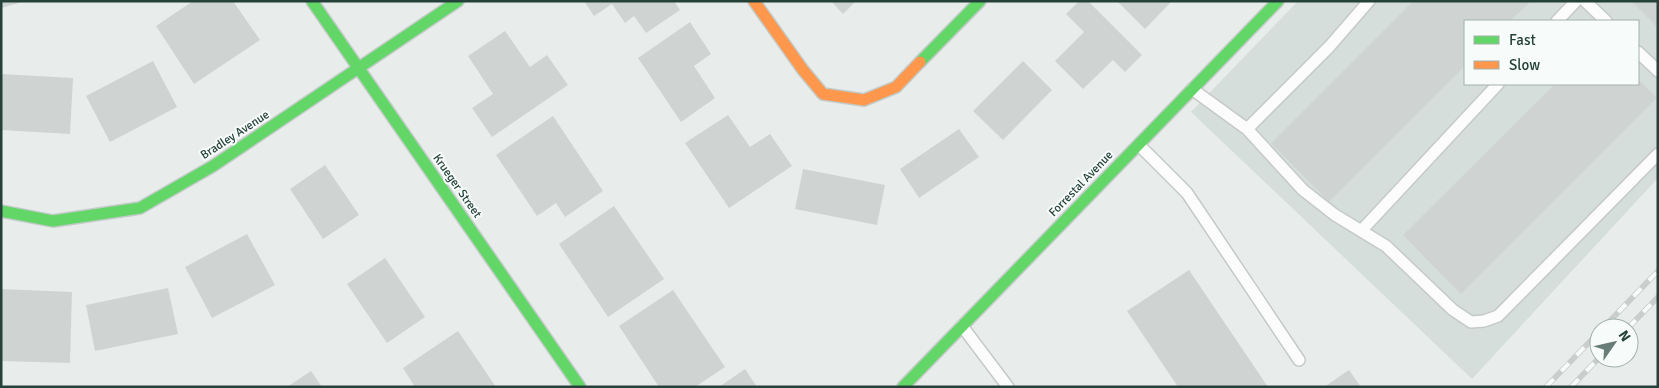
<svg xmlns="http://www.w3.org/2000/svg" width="1659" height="388" font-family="Signika,sans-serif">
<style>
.built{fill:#d6dedb;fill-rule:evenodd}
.building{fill:#cfd4d2}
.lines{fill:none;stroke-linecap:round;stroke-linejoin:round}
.lane-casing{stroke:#c5cac8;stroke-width:14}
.fast-casing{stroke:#c3cbc8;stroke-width:14}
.slow-casing{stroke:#c3cbc8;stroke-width:14}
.lane{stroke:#fcfcfc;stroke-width:11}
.fast{stroke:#63d668;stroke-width:11}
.slow{stroke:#ff974d;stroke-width:11}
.rail-casing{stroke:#c9cdcc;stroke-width:5.5}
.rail{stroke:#f7fbf9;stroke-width:4;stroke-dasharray:11;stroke-linecap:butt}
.labels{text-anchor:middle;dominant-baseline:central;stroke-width:4;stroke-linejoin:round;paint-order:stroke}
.street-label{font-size:12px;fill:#24413a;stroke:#f7fbf9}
</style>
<rect width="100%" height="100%" fill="#e8edeb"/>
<path class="built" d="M1298,1H1658V178L1472,379L1191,112ZM1465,21H1638V84H1465Z"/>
<path class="building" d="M1,1H22V2L1,8Z
M193,1H233L260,40L194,84L156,26Z
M584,1H674L680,10L646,33L634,16L625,23L612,4L594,16Z
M831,1H856L843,14Z
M1079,1H1088L1142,55L1125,72L1113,60L1083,89L1055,61L1084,32L1066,14Z
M1117,1H1172L1145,29Z
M1413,1H1531L1510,21H1465V66L1329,202L1271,143Z
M1631,1H1658V28Z
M690,22L711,54L694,66L715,98L681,122L638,58Z
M505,31L530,67L547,55L568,85L492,137L472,108L493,94L468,56Z
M153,61L177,107L110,142L86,96Z
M1023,61L1052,90L1003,140L973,111Z
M1,74L73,78L70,134L1,130Z
M1638,79L1657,98L1461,294L1403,235L1555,84H1638Z
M728,115L750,147L770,134L792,166L729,208L685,143Z
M553,116L603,191L565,217L556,203L537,216L496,155Z
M959,129L979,157L919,198L900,169Z
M325,165L359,215L323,239L290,189Z
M803,169L885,185L877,225L795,209Z
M614,206L664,279L608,317L559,244Z
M247,234L275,285L212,318L185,267Z
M385,258L425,317L387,343L347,284Z
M1189,270L1268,387H1178L1127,311Z
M168,288L178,334L95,351L86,305Z
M1,289L72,292L70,363L1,361Z
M673,290L725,367L695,387H659L619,326Z
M458,331L496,387H415L403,368Z
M745,369L757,387H719Z
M1349,370L1361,387H1324Z
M311,371L322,387H287Z"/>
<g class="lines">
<g class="lane-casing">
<path id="lane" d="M1585,1L1606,21
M1557,21L1576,1
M1638,52L1658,71
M1192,89L1247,129L1303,190L1335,215L1386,246L1453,310L1471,322L1484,321L1498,316L1658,154
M1247,129L1329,47L1369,1
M1139,145L1187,193L1299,360
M1361,231L1498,84
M962,326L1008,387"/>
</g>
<g class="fast-casing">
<path id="fast" d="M312,1L580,387
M920,62L980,1
M1,211L53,221L140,208L213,166L458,1
M903,387L1278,1"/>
</g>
<g class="slow-casing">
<path id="slow" d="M754,1L803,70L823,94L864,100L896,87L920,62"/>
</g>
<use href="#lane" class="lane"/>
<use href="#fast" class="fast"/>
<use href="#slow" class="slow"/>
<g class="rail-casing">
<path id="rail" d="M1603,328L1658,271
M1628,328L1658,297
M1546,387L1599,332
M1571,387L1599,358"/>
</g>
<use href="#rail" class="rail"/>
</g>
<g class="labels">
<g class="street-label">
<text transform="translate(235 135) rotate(-33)">Bradley Avenue</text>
<text transform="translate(1081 184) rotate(-46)">Forrestal Avenue</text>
<text transform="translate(457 186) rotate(55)">Krueger Street</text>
</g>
</g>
<rect width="1659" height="388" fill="none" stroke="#24413a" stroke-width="5"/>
<rect x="1464" y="20" width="175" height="65" fill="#f7fbf9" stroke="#a3b1ad"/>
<rect x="1474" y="36" width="25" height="8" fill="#63d668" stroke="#a3b1ad"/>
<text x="1509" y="45" font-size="15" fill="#24413a">Fast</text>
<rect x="1474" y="61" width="25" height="8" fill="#ff974d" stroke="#a3b1ad"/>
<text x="1509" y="70" font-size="15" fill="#24413a">Slow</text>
<g transform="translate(1614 343) rotate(56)"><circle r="24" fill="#f7fbf9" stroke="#a3b1ad"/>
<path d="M0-4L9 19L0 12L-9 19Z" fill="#697d78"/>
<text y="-8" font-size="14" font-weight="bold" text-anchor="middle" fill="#24413a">N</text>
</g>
</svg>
